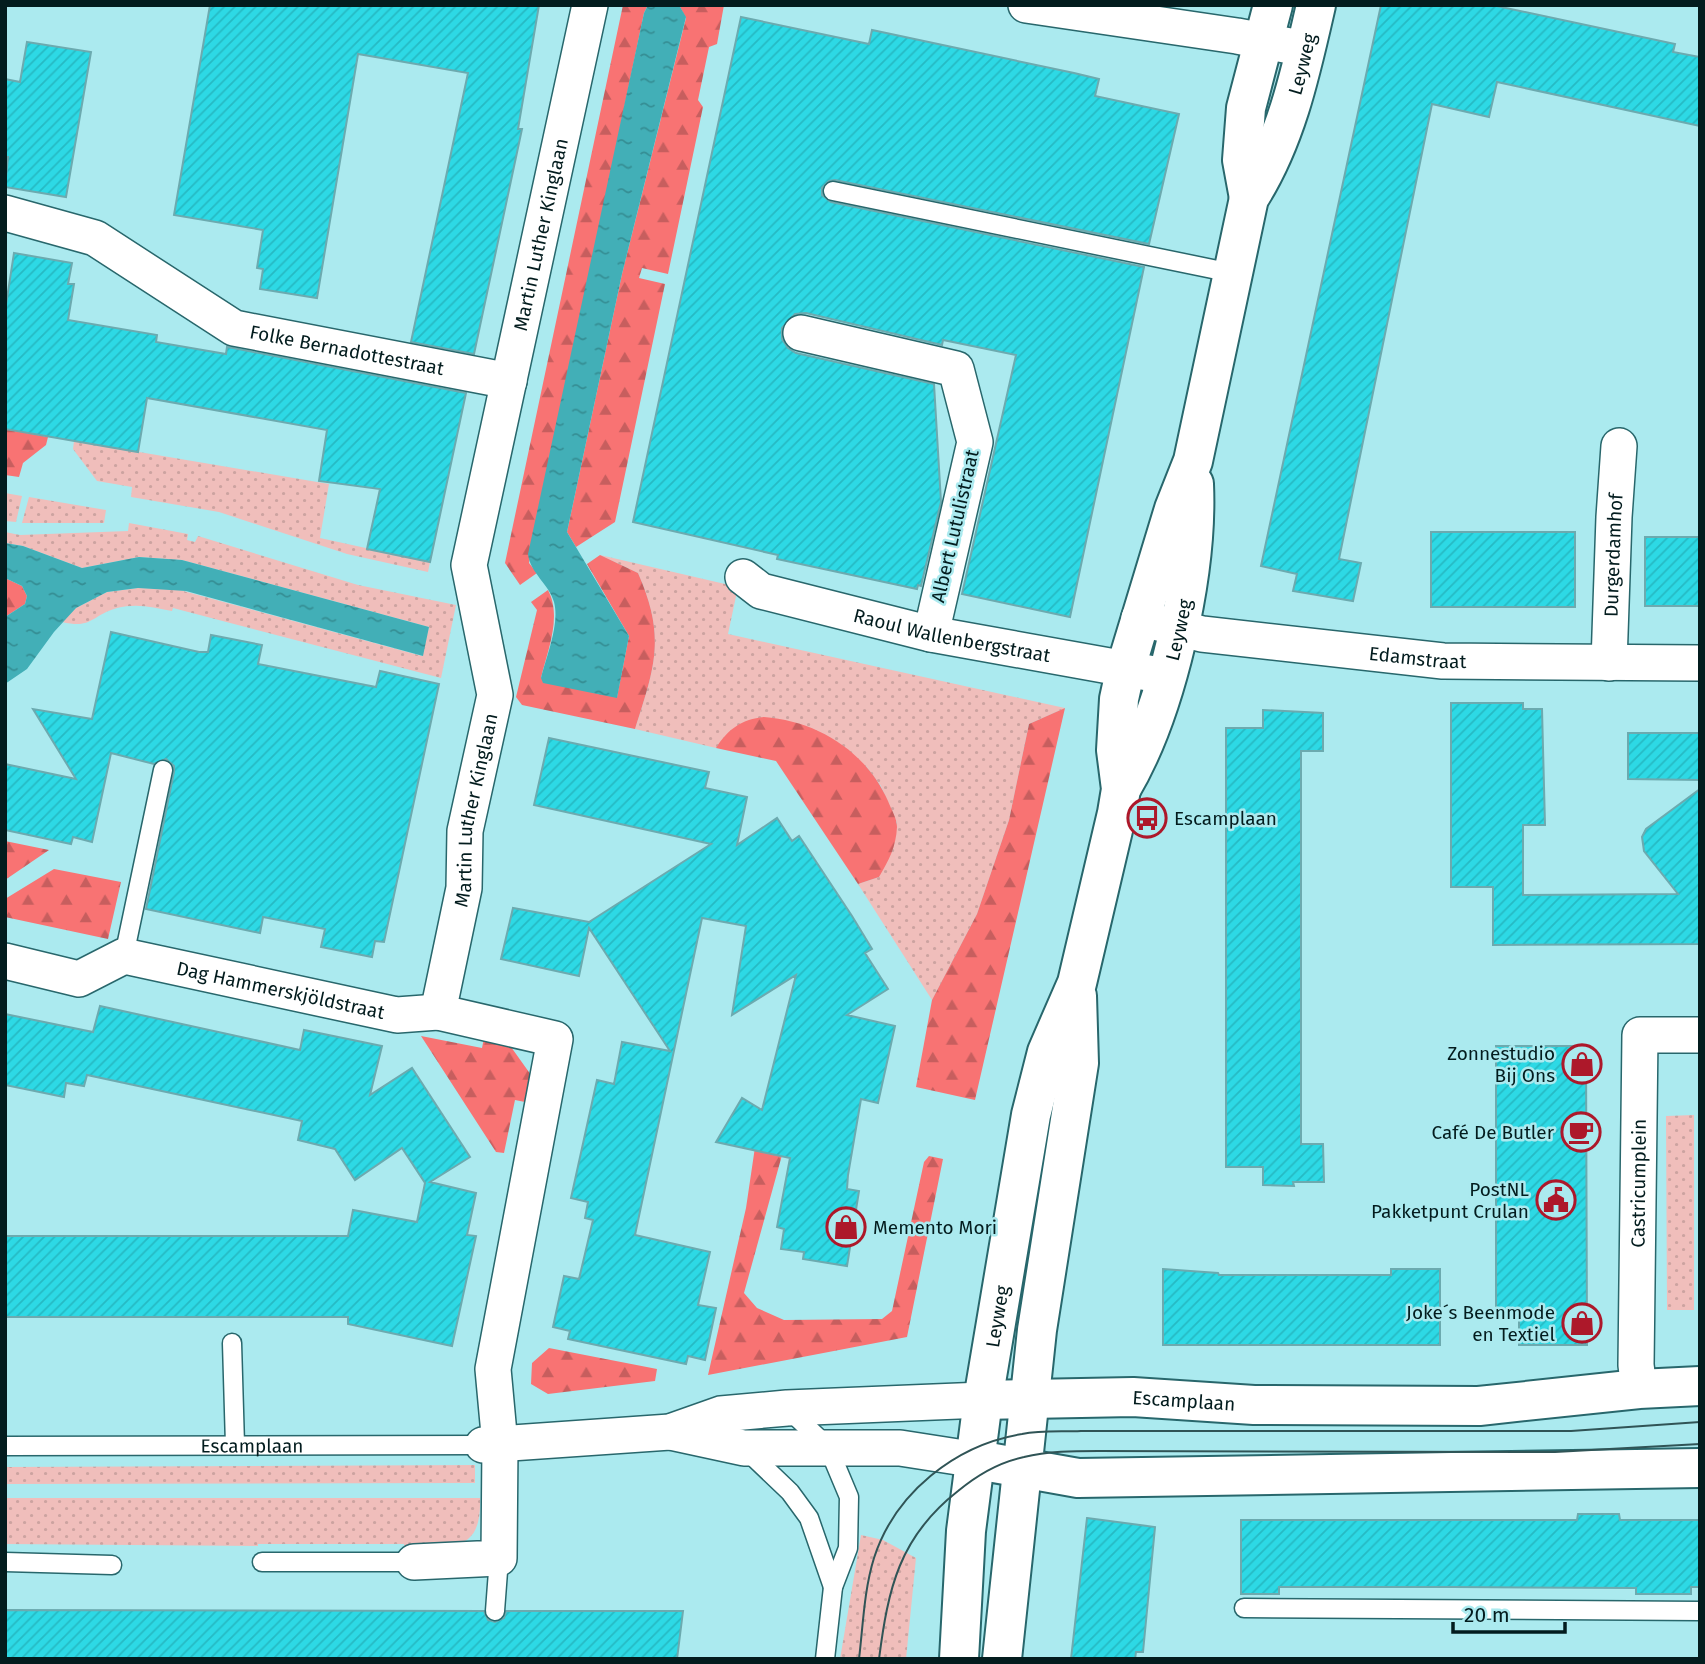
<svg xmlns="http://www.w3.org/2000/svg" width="1705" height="1664" font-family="'Fira Sans',sans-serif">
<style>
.grass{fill:url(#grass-dots)}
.forest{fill:url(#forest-firs)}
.water{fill:url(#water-ripples)}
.building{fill:url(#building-hatch);stroke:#6caaaf;stroke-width:2}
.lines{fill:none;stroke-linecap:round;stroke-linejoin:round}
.service-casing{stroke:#28676c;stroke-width:21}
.minor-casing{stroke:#28676c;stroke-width:38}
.tertiary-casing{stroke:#28676c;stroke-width:42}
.service{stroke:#fff;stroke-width:18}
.minor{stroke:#fff;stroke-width:35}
.tertiary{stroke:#fff;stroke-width:38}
.tram{stroke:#305456;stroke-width:2}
.labels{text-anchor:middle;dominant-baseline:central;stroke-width:5;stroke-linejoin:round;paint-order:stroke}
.street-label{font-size:19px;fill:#031c1e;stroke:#abeaef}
.poi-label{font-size:19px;fill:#031c1e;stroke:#abeaef;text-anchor:end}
</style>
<defs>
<pattern id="grass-dots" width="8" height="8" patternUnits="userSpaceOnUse" patternTransform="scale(1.75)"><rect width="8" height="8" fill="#f0bebb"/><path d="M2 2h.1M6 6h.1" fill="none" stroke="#cca3a0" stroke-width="1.8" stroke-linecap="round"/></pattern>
<pattern id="forest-firs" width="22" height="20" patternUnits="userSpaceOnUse" patternTransform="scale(1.75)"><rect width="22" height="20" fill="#f87373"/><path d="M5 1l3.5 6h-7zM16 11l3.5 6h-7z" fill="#c75e5e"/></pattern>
<pattern id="water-ripples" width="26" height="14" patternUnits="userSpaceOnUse" patternTransform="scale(1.75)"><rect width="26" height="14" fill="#42afb7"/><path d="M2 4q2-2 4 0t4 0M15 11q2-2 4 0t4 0" fill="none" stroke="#358e94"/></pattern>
<pattern id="building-hatch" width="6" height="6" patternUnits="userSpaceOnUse" patternTransform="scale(1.75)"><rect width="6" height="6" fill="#2dd9e5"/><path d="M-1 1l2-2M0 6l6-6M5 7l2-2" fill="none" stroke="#26bac4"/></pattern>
</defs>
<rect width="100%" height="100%" fill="#abeaef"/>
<path class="grass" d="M74,441L329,484L320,538L430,562L428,572L347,554L219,512L131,497L132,487L97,481L73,449Z
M5,493L22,496L16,522L5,521Z
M29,497L106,510L104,523H22Z
M129,523L188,534L187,540L195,542L198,536L358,585L456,605L441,678L173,608L172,611C153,607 136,603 117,608C90,616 93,629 62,622L76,608L107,592L138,588L176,589L422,656L429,627L182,560L139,557L82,568L23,546L5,543V532L20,535L128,531Z
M600,555L738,587L728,634L1065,708L1029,724L1009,820L977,914L932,1000L858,884L879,877L897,823L881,786L866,766L719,744L716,748L635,729C655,666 666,637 638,573Z
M1694,1115V1310H1667L1666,1116Z
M475,1465V1483L5,1484V1467Z
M5,1498H480C482,1555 450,1545 405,1549L404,1544H258V1546L5,1544Z
M861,1535L883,1540L916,1558L906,1659H840Z"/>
<path class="forest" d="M623,5H648L644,13L529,563L537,573L520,585L505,563Z
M679,5H724L717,44L709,47L698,100L703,107L668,274L642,268L639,278L665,284L615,522L576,547L567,532L622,274L686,18Z
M5,429L48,437L46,445L23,463L19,477L5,475Z
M600,555L638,573C666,637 655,666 635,729L522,705L516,697L537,610L531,602L548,590C562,617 548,649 541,678L617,697L629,636L587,564Z
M5,578L22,586L27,596L25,604L5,617Z
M1065,708L975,1100L916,1087L932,1000L977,914L1009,820L1029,724Z
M764,717C817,721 866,751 888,801C891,809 897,818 897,827C896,847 889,860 879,877L858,884L776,761L716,748C728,729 742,719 764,717Z
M5,841L49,850L5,880Z
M54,869L121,882L108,939L5,917V899Z
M485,1033L504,1037L536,1082L530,1103L515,1100L504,1153L496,1152L421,1036L482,1048Z
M759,1120L790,1126L744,1293L757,1308L784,1320L882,1319L892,1311L924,1162L929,1156L943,1159L907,1337L708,1375L746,1208Z
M549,1348L657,1369L655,1381L548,1394L531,1384L532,1363Z"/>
<path class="water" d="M648,5H679L686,17L622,274L567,532L629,636L617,698L543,683L541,678C546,657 560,624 554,602C549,584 530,573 528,554L644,13Z
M5,543L23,546L82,568L139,557L182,560L429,627L423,656L186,591L138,588L107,592L76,608L54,632L27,669L5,684V617L25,604L27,596L22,586L5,578Z"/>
<path class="building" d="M210,5H539L518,129H522L474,354L411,342L468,73L358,54L317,298L260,289L263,269L257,268L263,230L174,215Z
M1381,5H1492L1675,44L1673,52L1700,57V126L1497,82L1489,117L1432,104L1339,559L1361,563L1353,601L1293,591L1297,574L1261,566Z
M741,17L869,44L872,30L1074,73L1099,79L1095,96L1179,114L1149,244L835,180L829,181L822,188V195L831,202L1144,267L1070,617L962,594L1016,355L943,340L942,345L806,313L795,314L782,328V339L788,348L796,353L934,384L941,502L921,586L918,585L917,589L777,559L778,555L633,522Z
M27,42L91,52L66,197L5,187L8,157H5V79L20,82Z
M14,253L72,263L68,284H74L68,320L157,335L156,342L226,354L227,347L233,348L466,393L430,562L367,549L380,489L319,481L327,430L147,398L138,452L5,429V311Z
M1431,532H1575V607H1431Z
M1645,537H1700V606H1645Z
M111,632L199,652H208L211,635L262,645L258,664L376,687L380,671L439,684L384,942L375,941L372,957L321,947L325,929L263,917L260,933L146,909L174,772V766L166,759L154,764L111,753L92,842L73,837L71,844L5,830V764L76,779L33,709L92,719Z
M1451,703H1523V709H1542L1545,825H1523V895L1678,894L1644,851L1642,837L1646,829L1700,789V944L1493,945V887H1451Z
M1263,710L1323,713V751H1301V1144H1323L1324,1182H1293L1294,1186L1263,1185V1167H1226V728H1263Z
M1628,733H1700V780L1628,779Z
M549,738L709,772L705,788L747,797L737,845L777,818L792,841L799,836L852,916L872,949L865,953L888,989L847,1015L895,1026L878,1103L861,1099L848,1175L847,1189L859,1191L847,1266L803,1259L804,1252L781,1249L784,1229L777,1227L790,1158L716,1142L742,1098L762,1110L796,975L732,1015L746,926L702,918L635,1235L710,1252L698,1305L716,1308L705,1360L688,1356L686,1364L568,1339L570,1331L553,1327L564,1276L579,1279L593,1220L585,1218L588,1202L571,1198L597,1080L614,1084L622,1042L670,1051L589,928L579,976L501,959L513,908L589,922L711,844L534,805Z
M100,1006L300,1050L304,1030L382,1046L370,1095L412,1068L470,1157L430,1182L476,1193L467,1235L476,1236L452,1346L348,1324V1317H5V1236H348L353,1210L417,1222L425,1183L402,1148L355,1180L335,1149L298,1140L302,1121L87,1075L84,1086L66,1083L64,1097L5,1085V1014L93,1032Z
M1496,1046H1586L1587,1345H1519V1313L1496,1312Z
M1163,1269L1218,1273L1219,1275H1391V1269H1440V1345H1163Z
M1578,1514H1619L1620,1520H1700V1587H1691V1594H1636V1588L1452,1587H1279V1594H1241V1520H1577Z
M1087,1518L1155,1527L1143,1652H1136L1135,1659H1071Z
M5,1610L484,1611L488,1620L495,1622L504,1618L506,1611H683L677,1659H5Z"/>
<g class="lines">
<g class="service-casing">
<g id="service">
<path d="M833,191L1232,273"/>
<path d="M124,956L163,770"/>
<path d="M232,1343L235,1445"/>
<path d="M789,1410L828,1447L849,1497L848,1548L833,1587L825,1659"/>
<path id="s1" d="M5,1446L483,1445"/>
<path d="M745,1449L790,1492L809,1518L833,1587"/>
<path d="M5,1562L112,1565"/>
<path d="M262,1562H414"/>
<path d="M1244,1608L1700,1611"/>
<path d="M495,1611L499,1558"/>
</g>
</g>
<g class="minor-casing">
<g id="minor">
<path d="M1026,5L1237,36L1306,49"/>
<path id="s2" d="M5,213L95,238L234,328L509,381"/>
<path d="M801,333L956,369L975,442L931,634"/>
<path id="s3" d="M743,577L761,591L931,634L1165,676"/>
<path id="s4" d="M1139,618L1202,634L1443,661L1700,663"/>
<path id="s5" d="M1609,663L1614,517L1619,446"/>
<path id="s6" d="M5,961L79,979L124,956L397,1015L438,1012"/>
<path id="s7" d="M1639,1389L1636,1365L1640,1035H1700"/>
<path d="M670,1432L744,1448H900L977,1460"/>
<path d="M483,1445L670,1432L721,1414L787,1408L983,1400"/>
<path id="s8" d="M414,1562L499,1558L500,1445L493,1369L555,1039L438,1012L464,888L465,831L495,695L469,565L590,5"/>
</g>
</g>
<g class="tertiary-casing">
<g id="tertiary">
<path d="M1249,198L1242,160L1246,108L1273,5"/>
<path id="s9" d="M1121,789C1167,712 1198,574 1194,484"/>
<path id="s10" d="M983,1400L1133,1397L1254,1405L1479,1406L1639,1389L1700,1386"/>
<path d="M977,1460L1078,1478L1700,1468"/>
<path id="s11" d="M959,1659L966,1531L983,1400L1031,1115L1047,1052L1077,983L1117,813L1121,789L1116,750L1119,699L1126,667L1174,509L1193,461L1249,198C1286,141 1301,71 1316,5"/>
<path d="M1002,1659L1037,1330L1079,1063L1077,996"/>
</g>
</g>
<use href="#service" class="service"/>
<use href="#minor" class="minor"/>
<use href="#tertiary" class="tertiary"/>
<path class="tram" d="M859,1659C863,1626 864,1590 874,1558C895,1493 955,1445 1022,1434C1041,1430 1062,1432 1081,1431H1571L1700,1422
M879,1659C888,1589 899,1537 958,1491C976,1476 1000,1462 1024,1457C1048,1451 1074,1451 1098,1451L1555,1452L1700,1444"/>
</g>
<defs>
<g id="bus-ring" transform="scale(2.0125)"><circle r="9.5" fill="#abeaef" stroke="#ad182a" stroke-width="1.5"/><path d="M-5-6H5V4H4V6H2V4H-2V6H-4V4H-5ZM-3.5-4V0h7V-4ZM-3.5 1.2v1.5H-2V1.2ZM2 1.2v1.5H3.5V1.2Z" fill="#ad182a"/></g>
<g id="shop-ring" transform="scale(2.0125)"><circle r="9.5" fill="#abeaef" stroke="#ad182a" stroke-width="1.5"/><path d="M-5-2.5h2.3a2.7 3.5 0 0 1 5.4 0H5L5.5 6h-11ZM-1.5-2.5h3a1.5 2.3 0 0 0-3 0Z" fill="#ad182a"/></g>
<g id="cafe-ring" transform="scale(2.0125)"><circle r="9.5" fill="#abeaef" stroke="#ad182a" stroke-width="1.5"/><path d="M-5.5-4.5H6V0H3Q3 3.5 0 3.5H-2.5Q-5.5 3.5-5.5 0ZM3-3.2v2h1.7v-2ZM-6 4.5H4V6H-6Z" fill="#ad182a"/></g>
<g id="civic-ring" transform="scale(2.0125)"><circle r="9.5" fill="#abeaef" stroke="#ad182a" stroke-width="1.5"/><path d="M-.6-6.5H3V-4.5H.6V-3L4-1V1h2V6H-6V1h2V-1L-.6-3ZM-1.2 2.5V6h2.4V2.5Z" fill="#ad182a"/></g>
</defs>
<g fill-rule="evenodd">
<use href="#bus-ring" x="1147" y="818"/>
<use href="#shop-ring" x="1582" y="1064"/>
<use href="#cafe-ring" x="1581" y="1132"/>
<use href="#civic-ring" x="1556" y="1200"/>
<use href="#shop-ring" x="846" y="1227"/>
<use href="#shop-ring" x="1582" y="1323"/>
</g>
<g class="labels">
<g class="street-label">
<text stroke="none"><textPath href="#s11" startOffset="1642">Leyweg</textPath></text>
<text stroke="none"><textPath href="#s8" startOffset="1524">Martin Luther Kinglaan</textPath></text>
<text stroke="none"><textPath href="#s2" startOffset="374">Folke Bernadottestraat</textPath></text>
<text transform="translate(955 526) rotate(-77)">Albert Lutulistraat</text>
<text stroke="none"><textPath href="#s5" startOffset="108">Durgerdamhof</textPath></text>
<text stroke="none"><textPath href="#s9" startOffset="170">Leyweg</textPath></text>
<text stroke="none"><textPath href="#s3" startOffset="219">Raoul Wallenbergstraat</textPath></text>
<text stroke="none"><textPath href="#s4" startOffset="282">Edamstraat</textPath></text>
<text stroke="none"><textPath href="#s8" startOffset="936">Martin Luther Kinglaan</textPath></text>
<text stroke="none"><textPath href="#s6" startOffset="287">Dag Hammerskjöldstraat</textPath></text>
<text stroke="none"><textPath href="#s7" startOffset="206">Castricumplein</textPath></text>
<text stroke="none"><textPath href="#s11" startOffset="345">Leyweg</textPath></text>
<text stroke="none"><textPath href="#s10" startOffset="201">Escamplaan</textPath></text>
<text stroke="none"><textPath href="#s1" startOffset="247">Escamplaan</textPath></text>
</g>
<g class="poi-label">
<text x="1174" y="818" text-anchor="start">Escamplaan</text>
<text x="1555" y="1053">Zonnestudio<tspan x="1555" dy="22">Bij Ons</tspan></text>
<text x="1554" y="1132">Café De Butler</text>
<text x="1529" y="1189">PostNL<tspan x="1529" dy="22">Pakketpunt Crulan</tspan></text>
<text x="873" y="1227" text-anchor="start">Memento Mori</text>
<text x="1555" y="1312">Joke´s Beenmode<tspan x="1555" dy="22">en Textiel</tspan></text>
</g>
</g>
<rect width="1705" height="1664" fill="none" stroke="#031c1e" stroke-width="14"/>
<path d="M1453 1622v10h112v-10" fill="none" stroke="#031c1e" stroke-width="3.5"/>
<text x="1464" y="1622" font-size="21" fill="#031c1e" stroke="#abeaef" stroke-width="5" paint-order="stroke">20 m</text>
</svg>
